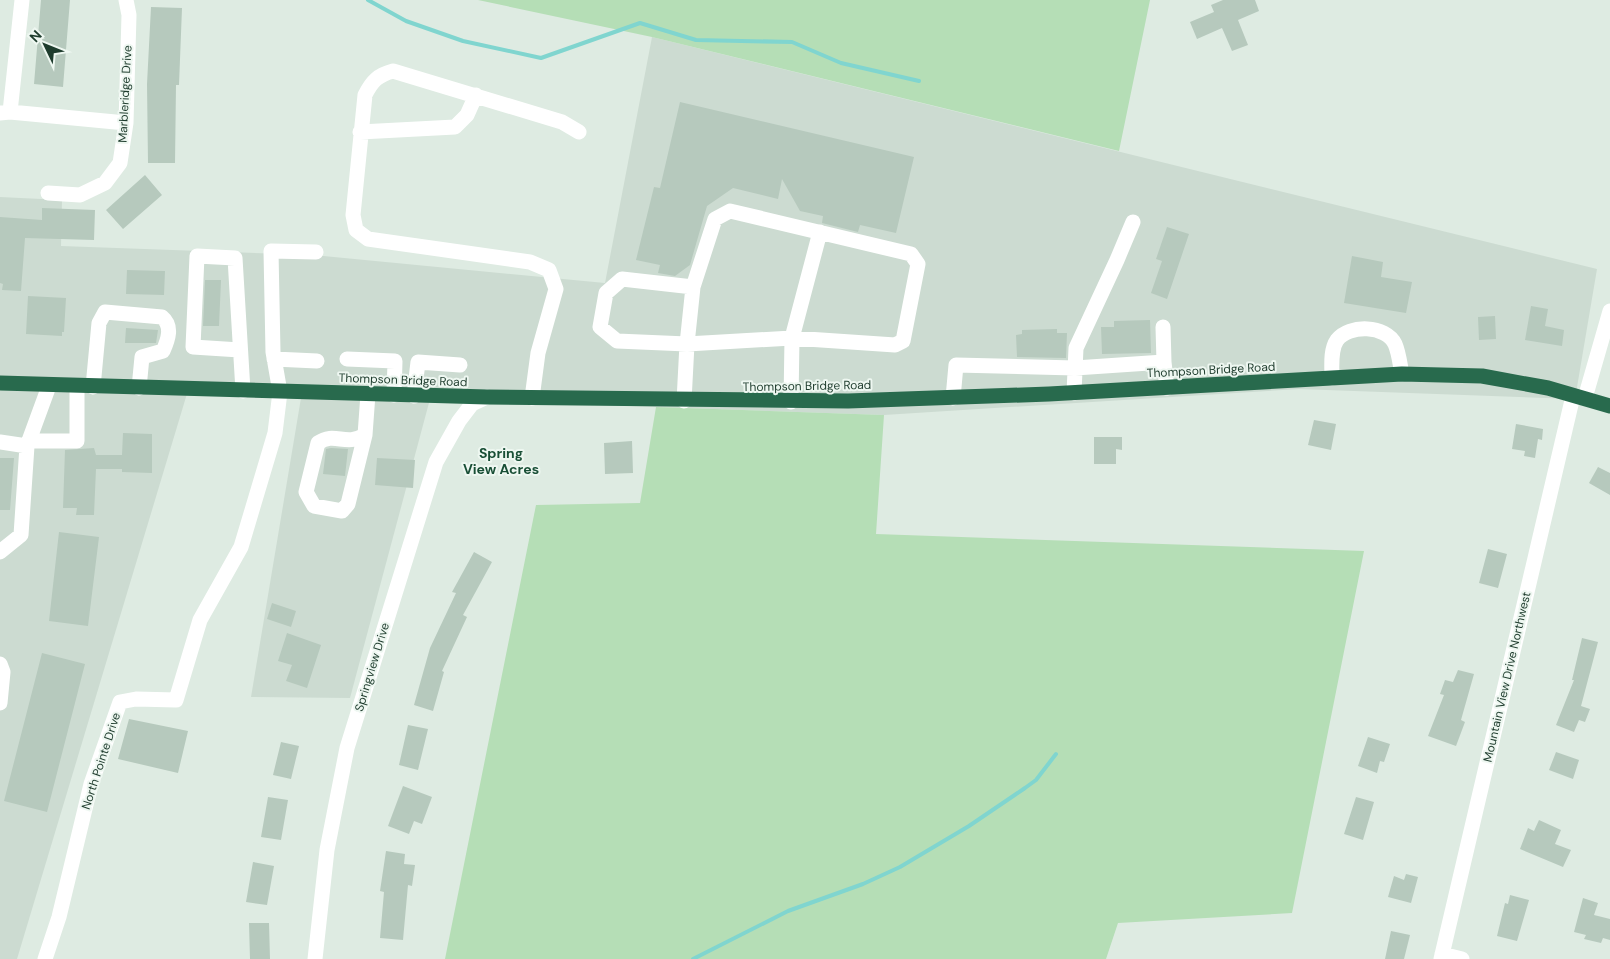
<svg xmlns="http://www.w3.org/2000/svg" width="1610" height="959" font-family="'DM Sans',sans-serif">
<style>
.built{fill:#ccdbd1}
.green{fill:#b5deb6}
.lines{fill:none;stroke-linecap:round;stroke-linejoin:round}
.stream{stroke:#80d5cf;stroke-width:4}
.building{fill:#b6c9bd}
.minor{stroke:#fff;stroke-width:15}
.highway{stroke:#286a4d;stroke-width:15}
.labels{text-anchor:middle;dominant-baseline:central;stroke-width:4;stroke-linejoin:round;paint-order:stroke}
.street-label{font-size:12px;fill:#1e3c2d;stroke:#eef7f1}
.neighbourhood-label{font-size:14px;font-weight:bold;fill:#194f36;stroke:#eef7f1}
</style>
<rect width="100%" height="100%" fill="#deebe2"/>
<path class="built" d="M652,37L1597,269L1575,399L1299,389L884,415L430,399L350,698L251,697L301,398L189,387L17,959H0V197L62,200L61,246L313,255L605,283Z"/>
<path class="green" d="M478,0H1150L1119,151L652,37Z
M656,407L884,415L876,534L1364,551L1292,913L1118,923L1106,959H445L536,505L640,503Z"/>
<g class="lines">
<path class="stream" d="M368,0L406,21L463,41L541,58L640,23L696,40L792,42L841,63L919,81
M693,959L788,911L863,884L900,867L969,826L1025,788L1036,780L1056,754"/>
</g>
<path class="building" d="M41,0H70L63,87L34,84Z
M1223,0H1255L1259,11L1238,20L1248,45L1232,51L1222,28L1197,39L1190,22L1214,12L1211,5Z
M151,7L182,8L179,85H176L175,163H148L147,84Z
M680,102L914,157L896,233L860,225L858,232L822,223L823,216L800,211L782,179L778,199L733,188L707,206L690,265L675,276L658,273L660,265L636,260L654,187L660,188Z
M145,175L162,195L123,229L106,210Z
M42,208L95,210L94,240L25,238L21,291L2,290L3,284L0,283V217L42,220Z
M1167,227L1189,234L1167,299L1151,293L1162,261L1156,259Z
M1352,256L1383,262L1381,277L1412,282L1406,313L1344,303Z
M127,270L165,271L164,295L126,294Z
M205,280H221L219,326H203Z
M28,296L66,298L64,332H62V336L26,334Z
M1531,306L1548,309L1545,326L1564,330L1562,346L1525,340Z
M1495,316L1496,339L1479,340L1478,317Z
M1150,320L1151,353L1102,354L1101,327H1114V321Z
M126,328L158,330L156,343H125Z
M1057,329V333H1067L1066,358L1017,357L1016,335L1022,334V330Z
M1314,420L1336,424L1331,450L1308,445Z
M1516,424L1543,429L1542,440L1538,439L1535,458L1524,456L1525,451L1512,449Z
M123,433L152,434V473L122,472V469H96L94,515H76L77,508H63L65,450L94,448L96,455H122Z
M1094,437H1122V450L1116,449V464H1094Z
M632,441L633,473L605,474L604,443Z
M331,448L348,449L345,476L323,474L326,449Z
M0,458H14L10,510H0Z
M377,458L415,460L413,488L375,485Z
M1598,467L1610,473V495L1589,483Z
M59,532L99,537L88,626L49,621Z
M1488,549L1507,554L1498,588L1479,583Z
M474,552L492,562L463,615L467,617L442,671L444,672L433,711L414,705L430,648L456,593L452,592Z
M272,603L296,611L291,627L267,619Z
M287,633L321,645L307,688L286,681L292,665L278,661Z
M1582,638L1598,642L1581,706L1590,709L1585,722L1579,720L1574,732L1556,725L1574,680H1572Z
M42,653L85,664L47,812L4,801Z
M1458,670L1474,674L1461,720L1465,722L1456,746L1428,736L1444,695L1440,694L1445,680L1453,682Z
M129,719L188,731L178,773L118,759Z
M408,725L428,729L418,770L399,765Z
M1368,737L1390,744L1384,762L1380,761L1377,773L1358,766Z
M281,742L299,746L291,779L273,775Z
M1556,752L1579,760L1573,779L1549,770Z
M403,786L432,797L422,824L414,821L409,834L388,826Z
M268,797L288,800L281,840L261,837Z
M1356,797L1374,802L1363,840L1344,834Z
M1539,820L1561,830L1555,844L1571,850L1563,867L1520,849L1528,828L1534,831Z
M386,851L405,854L404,864L415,865L412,886L408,885L403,940L380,938L384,892L380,891Z
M253,862L274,866L267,905L246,902Z
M1406,874L1418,877L1411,903L1388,897L1394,876L1404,880Z
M1510,895L1529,900L1517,941L1497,936L1505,903L1508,904Z
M1583,898L1598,903L1594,915L1610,919V940L1603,938L1601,943L1584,939L1586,935L1574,932Z
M249,923H269L270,959H250Z
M1391,931L1410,935L1404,959H1385Z"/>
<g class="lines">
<path class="minor" d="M10,112L22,0
M0,113L10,112L126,123
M360,132L455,127L467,115L476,95
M48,193L80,195L105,183L120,163L126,123L129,15L126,0
M693,287L687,344L792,338L820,232
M1163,327L1164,362
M240,350L193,347L197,256L235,258L243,391
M274,359L317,361
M347,359L395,361L394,395
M1332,378C1332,367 1330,350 1337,340C1349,324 1386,325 1395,344C1399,353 1400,365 1402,374
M93,387L99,323L105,312L162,317C173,326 168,340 163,351L142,357L139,388
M1074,393L1076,348L1117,260L1133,222
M414,396L418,362L460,365
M532,398L538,353L556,289L549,270L530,262L368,239L356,230L353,215L365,95C372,81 378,75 393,71L562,122L579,132
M953,398L956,365L1075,368L1164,362L1167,388
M1585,398L1610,311
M684,401L687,344L617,341L600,327L606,293L622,279L693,287L715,219L730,211L911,254L918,264L903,341L895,345L792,338L791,402
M365,435C345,447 335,431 318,443L306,492L314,506L342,511L348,504L365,435L368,394
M29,441H77V386
M0,442L27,446
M0,552L21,535L27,446L49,386
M0,664L3,672L0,703
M1442,954L1462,959
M45,959L59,917L91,784L120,702L136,699L176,700L200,620L241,547L275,433L280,392L273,352L271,251L316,252
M315,959L327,850L347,748L436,462L459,421L472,404L487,397
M1441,959L1573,396"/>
<path class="highway" d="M0,383L487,397L848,401L1049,394L1402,374L1482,376L1548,388L1610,406"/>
</g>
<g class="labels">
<g class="street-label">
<text transform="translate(125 94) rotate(-87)">Marbleridge Drive</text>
<text transform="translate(1211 370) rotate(-3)">Thompson Bridge Road</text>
<text transform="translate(403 380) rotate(2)">Thompson Bridge Road</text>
<text transform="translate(807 386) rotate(-1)">Thompson Bridge Road</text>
<text transform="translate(372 667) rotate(-73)">Springview Drive</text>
<text transform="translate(1507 677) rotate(-77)">Mountain View Drive Northwest</text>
<text transform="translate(101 761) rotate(-72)">North Pointe Drive</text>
</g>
<g class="neighbourhood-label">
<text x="501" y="453">Spring<tspan x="501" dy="16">View Acres</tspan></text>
</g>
</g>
<g transform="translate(45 45) rotate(313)" stroke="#eef7f1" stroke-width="4" paint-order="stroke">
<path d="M0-4L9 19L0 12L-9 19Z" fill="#1e3c2d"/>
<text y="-8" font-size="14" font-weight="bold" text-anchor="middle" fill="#1e3c2d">N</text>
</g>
</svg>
